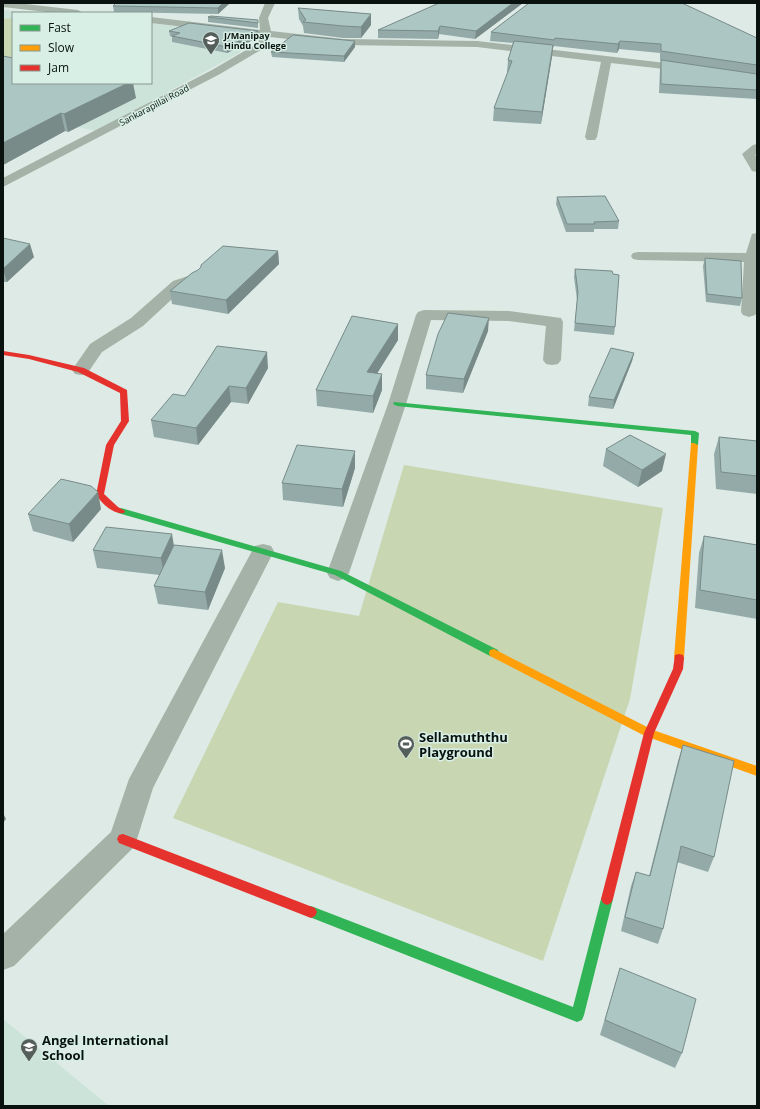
<svg xmlns="http://www.w3.org/2000/svg" width="760" height="1109" font-family="'Open Sans',sans-serif">
<style>
.built{fill:#cce3da}
.green{fill:#c8d7b2}
.lines{fill:none;stroke-linecap:round;stroke-linejoin:round}
.street{fill:#a5b2a7;fill-rule:evenodd}
.fast{fill:#30b455;fill-rule:evenodd}
.slow{fill:#ff9f0a;fill-rule:evenodd}
.jam{fill:#e5322d;fill-rule:evenodd}
.wall{fill:#94aaa8}
.shaded-wall{fill:#788b88}
.building{fill:#acc6c3;stroke:#788b88}
.labels{text-anchor:middle;dominant-baseline:central;stroke-width:3;stroke-linejoin:round;paint-order:stroke}
.far-poi-label{font-size:9px;font-weight:bold;fill:#0a120f;stroke:#d8efe6;text-anchor:start}
.far-street-label{font-size:9px;fill:#0a120f;stroke:#d8efe6}
.near-poi-label{font-size:13px;font-weight:bold;fill:#0a120f;stroke:#d8efe6;text-anchor:start}
</style>
<rect width="100%" height="100%" fill="#ddeae5"/>
<path class="built" d="M3,10L45,13H13V83H151V22L157,24L255,35L239,53L96,131L3,111Z
M3,1019L109,1106H3Z"/>
<path class="green" d="M13,18V68H3V19Z
M404,465L663,508L630,699L543,961L173,818L278,602L359,616Z"/>
<g class="lines">
<path class="street" d="M3,3H17L78,10L83,13H55L3,7Z
M265,3H275L268,18L271,31L343,39L477,41L691,66L696,69L691,72L611,63L597,137L595,140H587L585,137L601,62L477,47L343,45L270,37L266,47L220,74L3,187V178L212,70L258,43L261,36L151,23V17L260,30L259,18Z
M757,144V154L755,155L757,158V172L752,171L742,154L753,145Z
M757,233V312L755,315L749,317L743,315L741,312L744,262L638,260L633,259L631,256L633,253L638,252L746,253L752,234Z
M194,274L199,276L202,279L199,282L185,287L143,326L102,352L87,374L81,375L75,374L72,370L90,344L131,318L173,281Z
M424,310L509,311L561,318L563,322L561,360L558,364L552,365L546,364L543,360L546,326L509,321L431,320L406,404L349,573L346,578L338,581L330,578L327,573L388,404L416,315L418,312Z
M263,544L271,546L274,551L153,788L137,839L133,848L14,966L3,970V934L111,832L129,779L252,551L255,546Z"/>
<path class="fast" d="M394,402L695,431L699,433L698,445L694,447H691V435L397,406L393,404Z
M121,508L341,571L498,650L499,653L498,656H490L335,575L118,513L117,511Z
M607,893L611,895L613,899L584,1015L582,1020L577,1022L307,916L305,912L307,908L311,906L573,1007L601,899L603,895Z"/>
<path class="slow" d="M691,443H694L698,445L684,658L683,661H675L674,658Z
M494,649L653,730L757,766V776L645,736L490,656L489,653L490,650Z"/>
<path class="jam" d="M3,351L29,355L84,368L127,390L129,421L114,445L104,494L118,507L125,511L124,513C113,515 102,503 96,495L106,445L121,421L120,393L78,372L29,359L3,355Z
M679,654L683,655L684,658L683,669L654,733L613,899L611,903L607,905L603,903L601,899L644,733L673,669L675,655Z
M123,834L315,908L317,912L315,916L311,918L119,843L117,839L119,835Z"/>
</g>
<path class="wall" d="M230,3L218,14L114,12L113,6Z
M523,3L475,39L439,34L438,39L378,38V30Z
M298,8L371,14V25L361,38H343L304,33L303,26L299,19Z
M208,17L258,20V28L208,22Z
M169,31H258L259,37L227,53L172,42V37L170,36Z
M491,32L757,38V99L659,93L660,69L661,60L705,67L660,60V53L619,49L617,53L554,46L553,48L541,124L493,121L494,108L508,72H507L508,60L513,43L490,41Z
M355,47L344,62L272,57L271,52Z
M3,56L136,98L68,132L65,131L3,165Z
M557,197L619,221L618,229H594V232H566L556,204Z
M3,238L34,257L7,282H3Z
M278,251L279,264L228,314L172,304L170,291Z
M705,258L742,298L740,306L706,302L703,266Z
M575,269L615,327L614,335L574,331L577,300L574,277Z
M398,324V340L377,373L382,390L373,413L317,406L316,390Z
M488,331L463,393L426,389V375Z
M634,353L632,361L613,409L588,406L589,397Z
M268,368L248,404L231,402L198,445L154,437L151,420L185,396Z
M719,437L757,441V494L716,489L714,454Z
M606,449L662,471L638,487L603,466Z
M355,468L343,507L283,500L282,483Z
M101,509L73,542L33,531L28,514Z
M704,536L757,545V619L695,608L699,553Z
M174,545L225,568L208,610L158,604L154,586L160,575L97,568L93,550Z
M683,745L714,857L708,872L677,862L663,929L658,944L621,931L631,886L636,872L649,876L678,761Z
M620,968L682,1053L675,1068L600,1035Z"/>
<path class="shaded-wall" d="M223,3H230L218,14V8Z
M513,3H523L475,39L476,31Z
M371,14V25L361,38V27Z
M440,26L439,34L438,39V31Z
M258,31L259,37L227,53V47Z
M355,41V47L344,62V56Z
M620,41L619,49L617,53L618,44Z
M553,45L552,57L541,124L542,112Z
M128,83H133L136,98L68,132L64,114Z
M61,113L65,131L3,165V143Z
M30,244L34,257L7,282L3,269Z
M278,251L279,264L228,314L226,300Z
M489,318L488,331L463,393L464,379Z
M398,324V340L368,388L367,372Z
M267,352L268,368L248,404L246,388Z
M634,353L632,361L613,409L614,400Z
M382,374V390L373,413V396Z
M229,386L231,402L198,445L196,428Z
M355,451V468L343,507L342,489Z
M666,454L662,471L638,487L642,470Z
M98,492L101,509L73,542L69,524Z
M172,534L175,552L164,576L161,558Z
M222,550L225,568L208,610L205,592Z
M3,813L6,819L3,823Z"/>
<path class="building" d="M116,3H223L218,8L113,6Z
M439,3H513L476,31L440,26L438,31L378,30Z
M529,3H682L757,38V65L661,51V44L620,41L618,44L555,38L554,40L491,32Z
M298,8L371,14L361,27L343,26L303,22L306,20Z
M211,16L258,20V23L208,17Z
M189,23L258,31L227,47L172,36L180,33L169,31Z
M293,35L355,41L344,56L271,52Z
M514,41L553,45L542,112L494,108L512,61L508,60Z
M3,56L13,58V83H128L64,114L61,113L3,143Z
M661,60L757,74V90L661,84Z
M605,196L619,221L594,222L595,224H567L557,197Z
M3,238L30,244L3,269Z
M223,246L278,251L226,300L170,291L192,273L198,270L201,267V265Z
M705,258L741,261L742,298L707,294Z
M575,269L612,271L613,274L619,275L615,327L575,323L578,292Z
M448,313L489,318L464,379L426,375L438,334Z
M352,316L398,324L367,372L382,374L373,396L316,390Z
M217,346L267,352L246,388L229,386L196,428L151,420L173,394L185,396Z
M611,348L634,353L614,400L589,397Z
M630,435L666,454L642,470L606,449Z
M719,437L757,441V476L721,472Z
M297,445L355,451L342,489L282,483Z
M61,479L91,486L98,492L69,524L28,514Z
M106,527L172,534L161,558L93,550Z
M704,536L757,545V600L700,590Z
M174,545L222,550L205,592L154,586Z
M683,745L734,761L714,857L681,846L663,929L625,917L636,872L650,876Z
M620,968L696,999L682,1053L605,1020Z"/>
<defs>
<g id="school-pin" transform="scale(0.9)"><path d="M0 17L-7.5 6A9.5 9.5 0 1 1 7.5 6Z" fill="#545e5a" stroke="#d8efe6"/><path d="M0-5L7-2L0 1L-7-2ZM-4 1L0 2.5L4 1V4Q0 6-4 4Z" fill="#fff"/></g>
<g id="stadium-pin" transform="scale(0.9)"><path d="M0 17L-7.5 6A9.5 9.5 0 1 1 7.5 6Z" fill="#545e5a" stroke="#d8efe6"/><path d="M0-5a6.5 5 0 1 0 0 10a6.5 5 0 1 0 0-10ZM-3.5-1.8h7v3.6h-7Z" fill="#fff"/></g>
</defs>
<g fill-rule="evenodd">
<use href="#school-pin" x="211" y="40"/>
<use href="#stadium-pin" x="406" y="744"/>
<use href="#school-pin" x="29" y="1047"/>
</g>
<g class="labels">
<g class="far-poi-label">
<text x="224" y="35">J/Manipay<tspan x="224" dy="10">Hindu College</tspan></text>
</g>
<g class="far-street-label">
<text transform="translate(154 105) rotate(-28)">Sankarapillai Road</text>
</g>
<g class="near-poi-label">
<text x="419" y="737">Sellamuththu<tspan x="419" dy="15">Playground</tspan></text>
<text x="42" y="1040">Angel International<tspan x="42" dy="15">School</tspan></text>
</g>
</g>
<rect width="760" height="1109" fill="none" stroke="#0a120f" stroke-width="8"/>
<rect x="12" y="12" width="140" height="72" fill="#d8efe6" stroke="#869790"/>
<rect x="20" y="25" width="20" height="6" fill="#30b455" stroke="#869790"/>
<text x="48" y="32" font-size="12" fill="#0a120f">Fast</text>
<rect x="20" y="45" width="20" height="6" fill="#ff9f0a" stroke="#869790"/>
<text x="48" y="52" font-size="12" fill="#0a120f">Slow</text>
<rect x="20" y="65" width="20" height="6" fill="#e5322d" stroke="#869790"/>
<text x="48" y="72" font-size="12" fill="#0a120f">Jam</text>
</svg>
